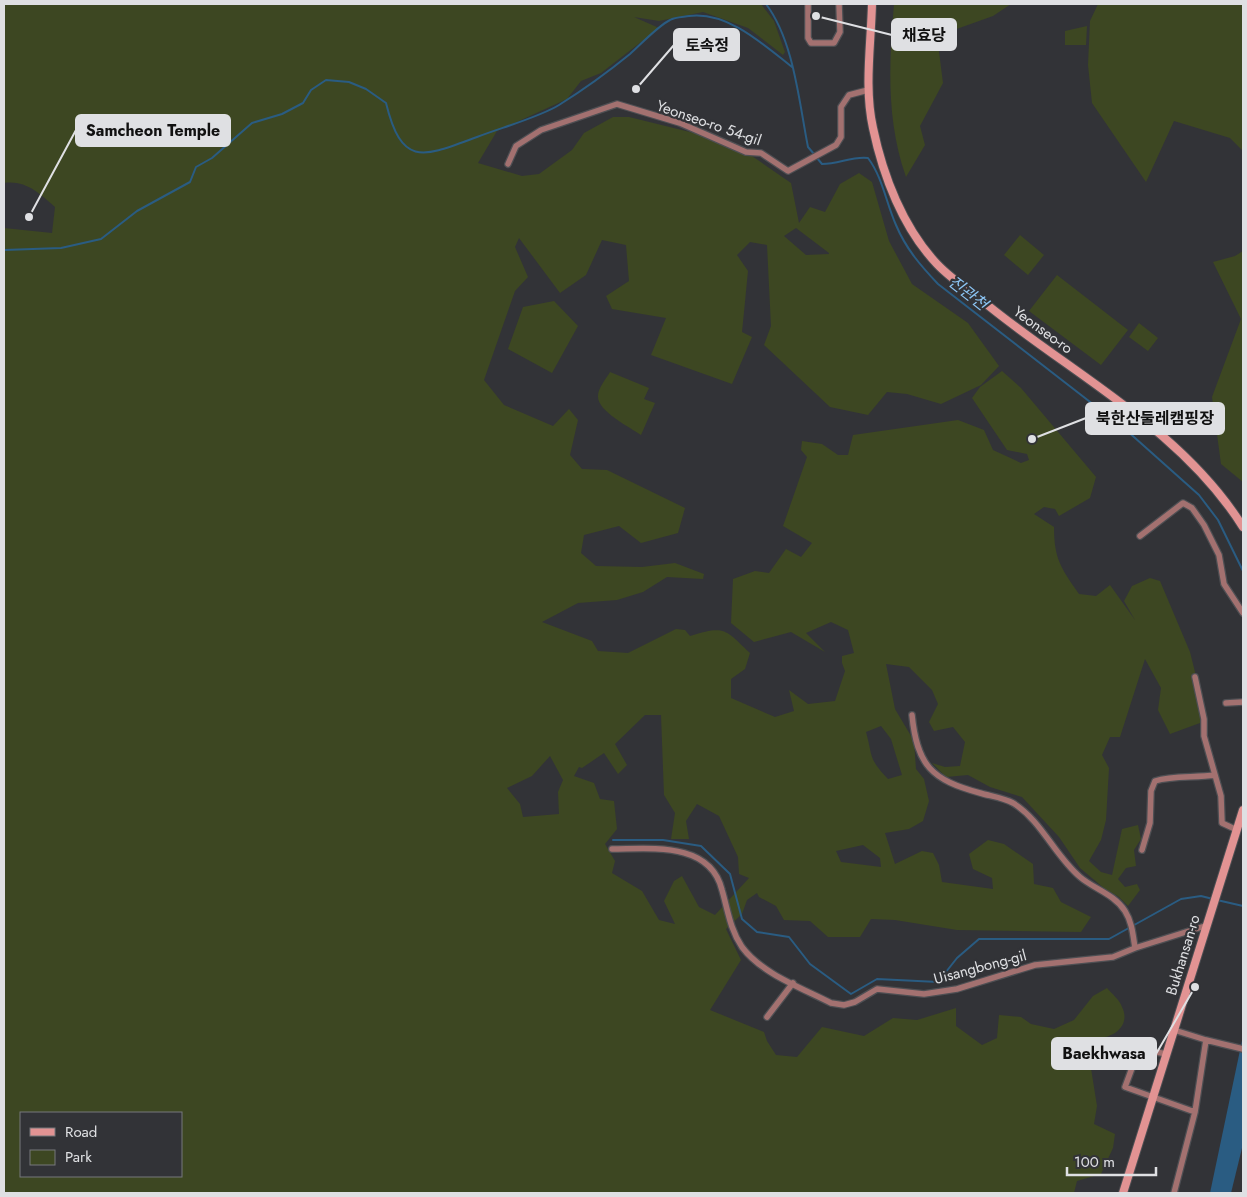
<svg xmlns="http://www.w3.org/2000/svg" width="1247" height="1197" font-family="Jost,'Noto Sans KR',sans-serif">
<style>
.green{fill:#3d4722;fill-rule:evenodd}
.water{fill:#2a5c82}
.lines{fill:none;stroke-linecap:round;stroke-linejoin:round}
.stream{stroke:#2a5c82;stroke-width:2}
.street-casing{stroke:#4e4f53;stroke-width:8}
.secondary-casing{stroke:#4e4f53;stroke-width:10}
.street{stroke:#a37170;stroke-width:5.5}
.secondary{stroke:#e29393;stroke-width:8}
.labels{text-anchor:middle;dominant-baseline:central;stroke-width:4.5;stroke-linejoin:round;paint-order:stroke}
.street-label{font-size:15px;fill:#dfe0e3;stroke:#323337}
.water-label{font-size:16px;font-style:italic;fill:#8cc5f4;stroke:#323337}
.leader{fill:none;stroke:#dfe0e3;stroke-width:2}
.callout-dot{fill:#dfe0e3;stroke:#323337;stroke-width:2}
.callout{fill:#dfe0e3;stroke:#dfe0e3;stroke-width:2}
.callout-label{font-size:16px;text-anchor:middle;font-weight:bold;fill:#111}
</style>
<rect width="100%" height="100%" fill="#323337"/>
<path class="green" d="M4,4H761L774,21L785,52L783,55L748,28L703,12L659,21L634,17L659,28L601,73L581,81L567,99L497,131L478,163L522,176L539,174L572,150L584,133L613,117H629L694,133L752,156L791,183L799,223L810,207L825,212L840,184L859,173L872,182L889,241L912,284L968,323L999,366L981,385L941,404L907,394L887,392L868,415L830,407L764,345L771,326L767,245L750,242L737,255L748,271L742,332L752,337L732,384L651,355L666,318L612,309L606,296L629,281L626,245L602,240L586,275L560,293L519,238L515,247L528,277L515,291L484,380L504,405L553,426L569,409L578,420L570,455L582,469L607,470L685,508L678,533L641,543L619,526L584,535L581,553L596,566L642,567L675,563L704,574L703,579L667,577L643,592L617,600L578,603L542,622L592,641L598,651L628,653L676,629L685,630L690,636C725,625 725,629 750,653L745,669L731,679V698L775,717L794,711L789,690L808,704L835,701L845,671L842,663V656L854,653L848,630L831,622L806,633L825,652L791,632L754,642L731,623L733,579L755,571L769,573L786,549L801,557L812,543L783,526L807,457L801,450L802,441L822,444L838,455H848L853,435L958,420L984,430L993,450L1021,463L1029,460L1027,454L1007,450L972,398L980,387L1002,371L1021,388L1096,477L1090,498L1059,516L1055,509L1044,507L1034,514L1054,527C1054,559 1061,568 1079,594L1096,596L1110,585L1135,620L1124,601L1132,586L1150,578L1160,581L1190,652L1206,716L1200,723L1170,734L1158,710L1161,688L1145,659L1120,737H1110L1102,755L1109,768L1106,820L1101,840L1089,861L1101,872L1112,875L1122,829L1138,825L1141,839L1134,850L1136,866L1126,868L1118,879L1125,887L1137,884L1140,890L1128,906L1119,897L1105,889L1080,868L1059,837L1022,797L990,787L968,775L946,777L932,763L945,767L960,766L965,742L953,727L934,731L929,722L938,704L932,690L909,667L886,664L895,709L914,741L916,769L924,779L929,801L923,821L909,829L885,833L895,864L922,851L933,853L939,865L942,882L993,889L992,878L973,869L969,854L988,840L1004,844L1033,864L1034,884L1053,888L1061,902L1091,917L1081,932L957,930L895,920L871,919L860,937H828L810,921L784,920L776,906L759,897L757,893L747,900L742,914L726,929L741,960L710,1010L764,1032L767,1041L776,1055L797,1057L822,1027L864,1036L893,1018L917,1020L956,1008V1026L982,1045L997,1038L999,1015L1021,1017L1031,1024L1054,1029L1074,1020L1093,996L1107,988C1112,994 1120,1000 1122,1007C1131,1025 1114,1038 1098,1038L1089,1056L1097,1106L1094,1124L1115,1134L1113,1148L1101,1174L1077,1181L1074,1193H4V228L52,233L55,207C39,193 26,180 4,183ZM796,228L829,253V254L806,255L784,236ZM645,715H661L664,795L675,813L671,839H689L686,821L697,804L719,816L738,857L739,874L749,878L715,915L699,907L682,876L674,881L664,901L675,924L659,920L642,891L612,873L615,861L605,844L617,829L614,801L600,799L594,783L574,776L579,767L582,768L604,753L618,774L627,765L615,744ZM881,726L891,739L902,775L888,779C868,758 873,757 866,732ZM550,756L563,780L558,792L559,814L523,817L520,804L507,788L532,776ZM863,845L880,858L881,867L841,862L836,851ZM21,1113H181V1176H21Z
M894,4H1011L993,16L937,36L943,83L920,126L925,145L906,177C886,120 889,63 894,4Z
M1098,4H1243V151L1230,138L1174,121L1146,182L1092,103L1088,65L1090,21Z
M1087,26L1086,45H1065V31Z
M1020,235L1044,255L1028,275L1004,255Z
M1243,251V482L1221,464L1212,397L1241,319L1213,262L1235,256Z
M1057,275L1128,330L1101,365L1029,311Z
M554,301L578,326L552,373L508,349L523,307Z
M1139,323L1158,338L1148,351L1129,337Z
M610,372L649,388L644,399L655,403L641,435C630,427 597,411 598,396C598,388 606,379 610,372Z"/>
<path class="water" d="M1243,1036V1144L1231,1193H1210Z"/>
<g class="lines">
<path class="stream" d="M766,4C794,41 799,102 808,147L814,154
M817,158L822,164C839,164 852,156 868,158C883,178 886,203 896,225C906,249 921,266 938,284L1125,429L1199,495L1218,520L1243,571
M4,250L61,248L101,239L137,211L190,182L196,167L212,158L252,123L282,114L303,103L311,90L326,80L349,82L366,89L386,103C402,168 423,157 477,137C500,128 540,117 559,105C583,90 608,72 630,54C641,44 658,26 670,20C675,17 684,17 689,16C728,11 764,45 792,67
M613,840H663L701,846L730,874L742,919L757,932L789,937L810,964L851,994L877,979L938,982L957,958L979,939H1109L1181,899L1201,896L1213,899
M1217,900L1243,906"/>
<g class="street-casing">
<path id="street" d="M808,4V38L811,43H834L840,32L839,4
M508,164L516,146L541,130L617,104L680,123L746,152L761,153L788,171L836,145L841,137V107L849,95L868,90
M1140,536L1183,503L1192,508L1204,525L1219,555L1224,584L1243,613
M1195,677L1204,719V736L1221,796L1222,823L1237,830
M1226,703L1243,702
M912,715C917,766 932,780 980,793C990,796 1004,798 1013,803C1041,820 1055,856 1080,877C1094,889 1114,894 1125,911C1132,922 1133,935 1135,948
M612,849C650,849 710,841 722,890C728,911 730,929 742,947C762,974 802,988 831,1003L844,1005L855,1002L877,989L924,994L957,989L1035,965L1113,957L1135,948L1205,926
M1142,850L1150,823L1151,791L1155,781C1173,775 1195,778 1215,775
M767,1017L793,983
M1174,1030L1206,1040L1243,1049
M1167,1054L1139,1049L1125,1087L1195,1112
M1174,1193L1195,1112L1206,1040"/>
</g>
<g class="secondary-casing">
<path id="secondary" d="M872,4C871,45 864,88 873,128C883,176 903,228 937,264C952,280 973,293 990,307C1077,377 1182,430 1243,527
M1123,1193L1243,810"/>
</g>
<use href="#street" class="street"/>
<use href="#secondary" class="secondary"/>
</g>
<g class="labels">
<g class="street-label">
<text transform="translate(709 123) rotate(19)">Yeonseo-ro 54-gil</text>
<text transform="translate(1043 330) rotate(36)">Yeonseo-ro</text>
<text transform="translate(1183 955) rotate(-73)">Bukhansan-ro</text>
<text transform="translate(980 967) rotate(-15)">Uisangbong-gil</text>
</g>
<g class="water-label">
<text transform="translate(968 293) rotate(38)">진관천</text>
</g>
</g>
<path class="leader" d="M816 16L892 35M636 89L674 45M29 217L76 130M1032 439L1086 418M1195 987L1156 1054"/>
<g class="callout-dot">
<circle cx="816" cy="16" r="5"/>
<circle cx="636" cy="89" r="5"/>
<circle cx="29" cy="217" r="5"/>
<circle cx="1032" cy="439" r="5"/>
<circle cx="1195" cy="987" r="5"/>
</g>
<g class="callout">
<rect x="892" y="19" width="64" height="31" rx="5"/>
<rect x="674" y="29" width="65" height="31" rx="5"/>
<rect x="76" y="115" width="154" height="31" rx="5"/>
<rect x="1086" y="403" width="138" height="31" rx="5"/>
<rect x="1052" y="1038" width="104" height="31" rx="5"/>
</g>
<g class="callout-label">
<text x="924" y="41">채효당</text>
<text x="707" y="51">토속정</text>
<text x="153" y="136">Samcheon Temple</text>
<text x="1155" y="424">북한산둘레캠핑장</text>
<text x="1104" y="1059">Baekhwasa</text>
</g>
<rect width="1247" height="1197" fill="none" stroke="#dfe0e3" stroke-width="10"/>
<rect x="20" y="1112" width="162" height="65" fill="#323337" stroke="#77787c"/>
<rect x="30" y="1128" width="25" height="8" fill="#e29393" stroke="#77787c"/>
<text x="65" y="1137" font-size="15" fill="#dfe0e3">Road</text>
<rect x="30" y="1150" width="25" height="15" fill="#3d4722" stroke="#77787c"/>
<text x="65" y="1162" font-size="15" fill="#dfe0e3">Park</text>
<path d="M1067 1167v8h89v-8" fill="none" stroke="#dfe0e3" stroke-width="2.5"/>
<text x="1074" y="1167" font-size="15" fill="#dfe0e3" stroke="#323337" stroke-width="4" paint-order="stroke">100 m</text>
</svg>
